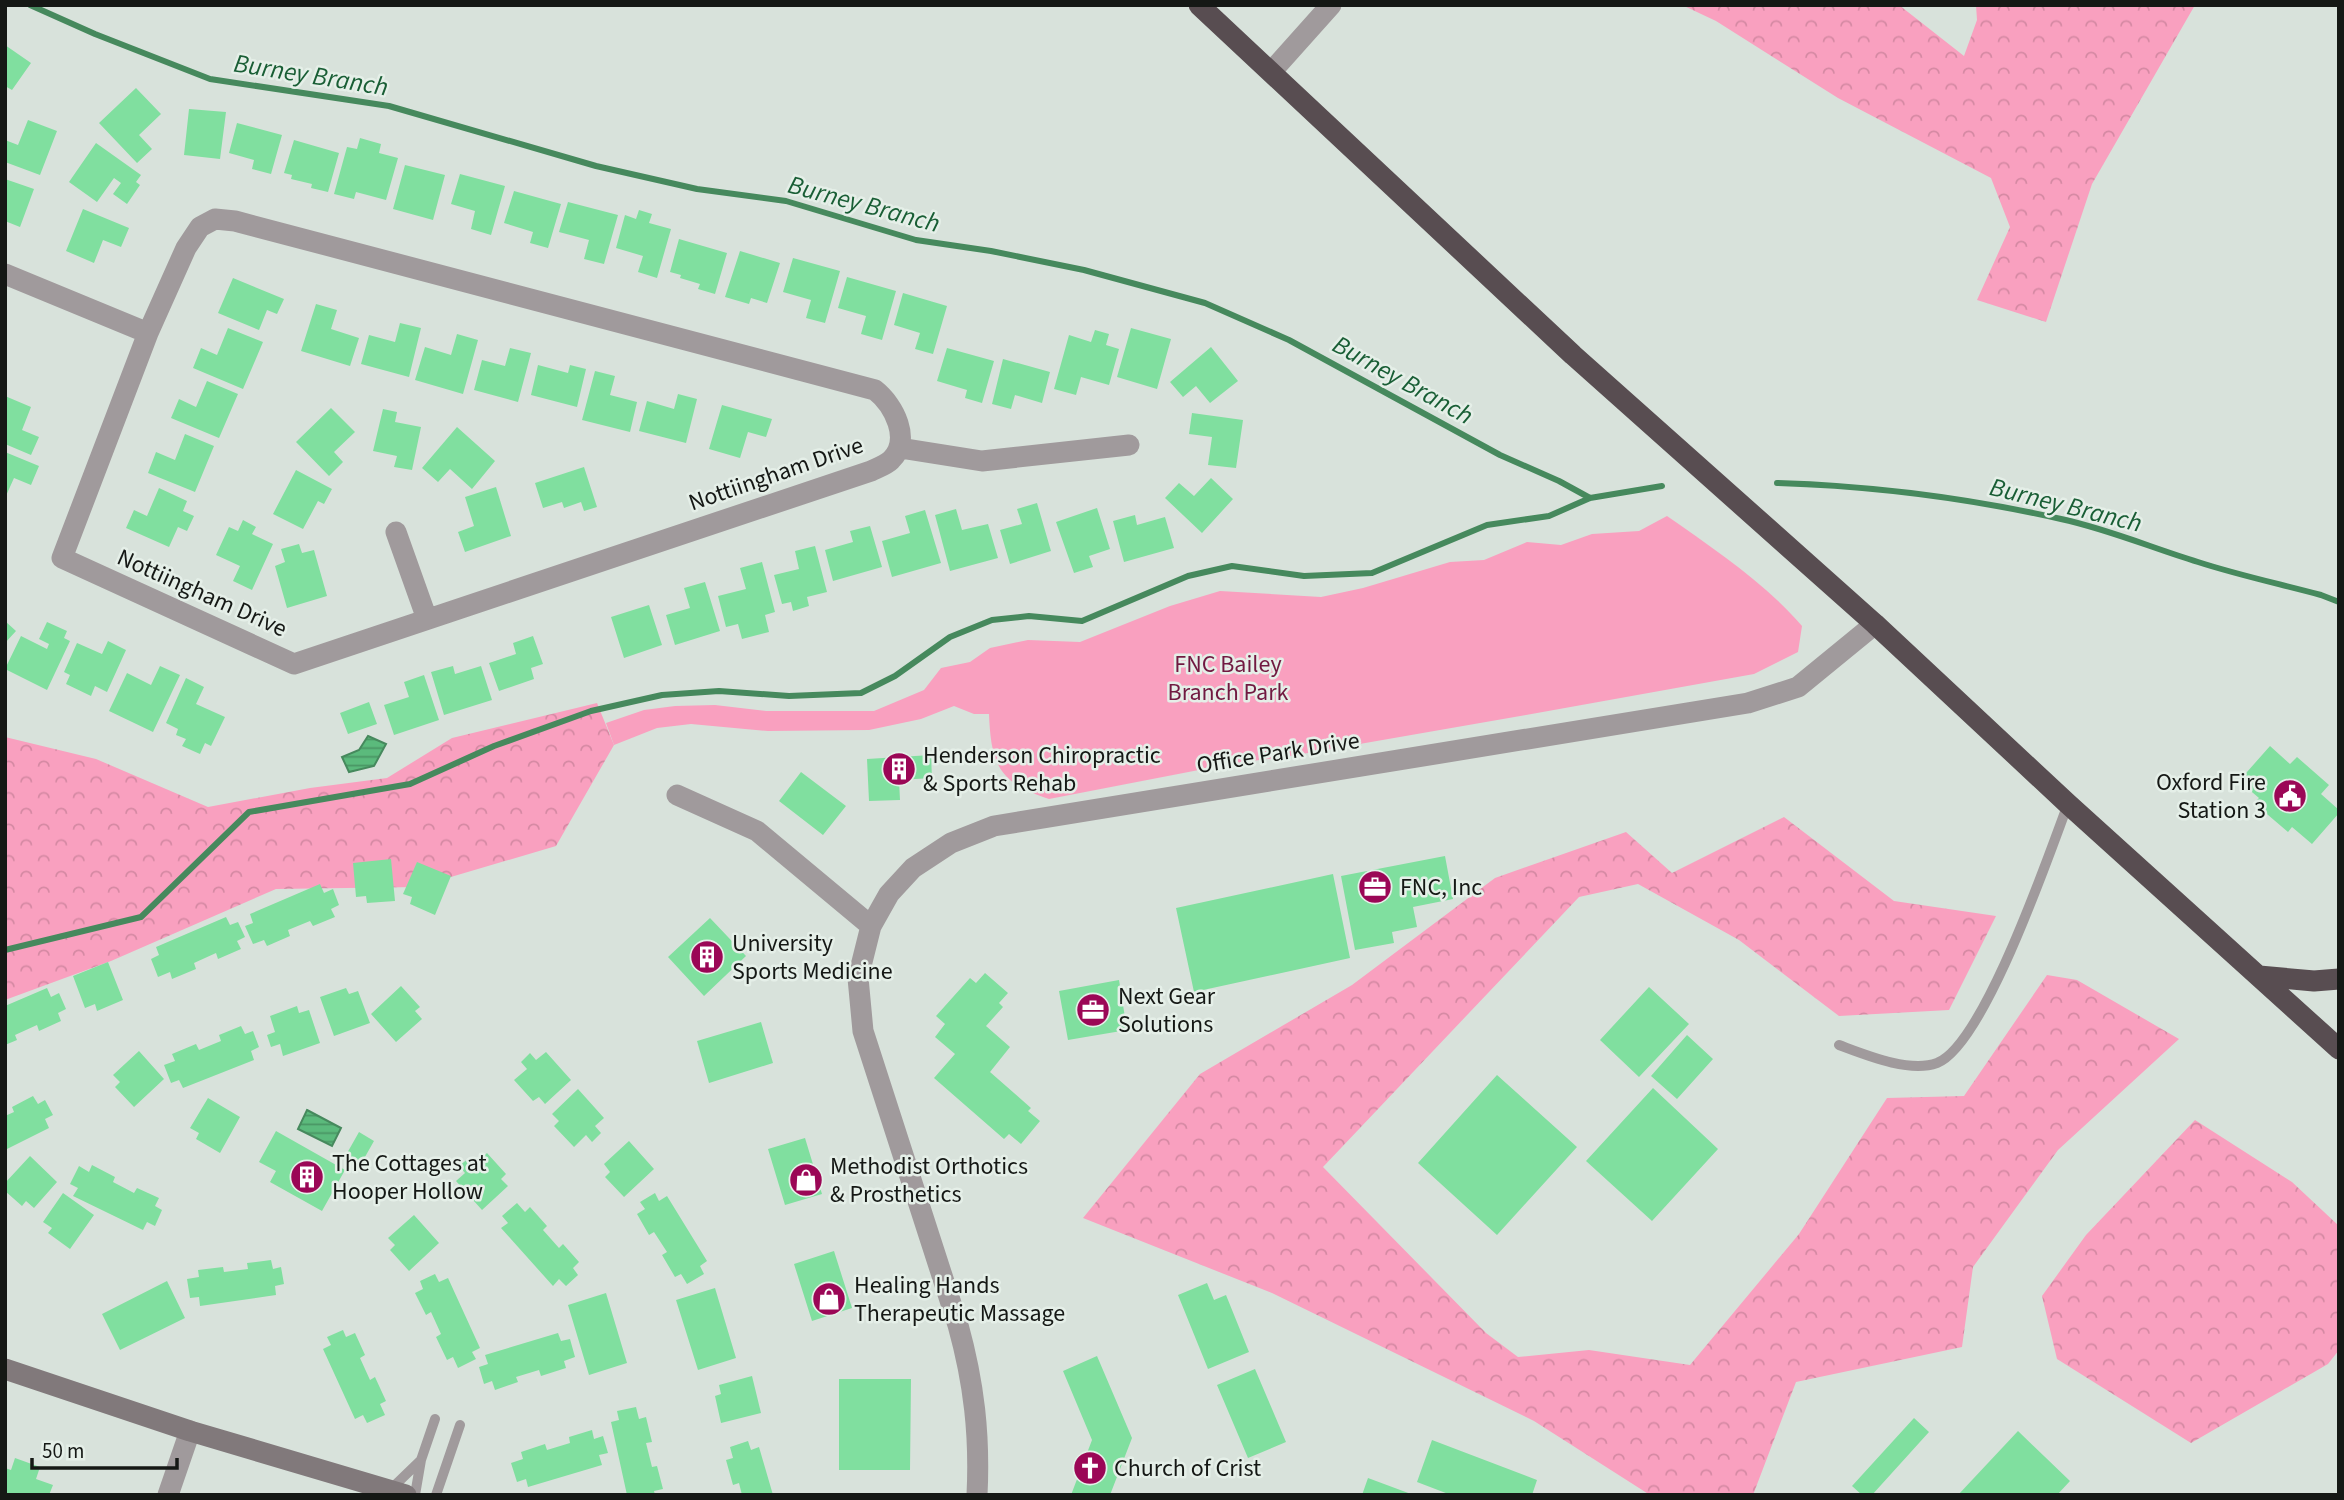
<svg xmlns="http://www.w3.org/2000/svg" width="2344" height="1500" font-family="'Source Sans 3',sans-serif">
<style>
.forest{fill:url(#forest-crowns)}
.green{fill:#f9a0bf}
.water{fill:url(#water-rules);stroke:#46895d;stroke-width:2}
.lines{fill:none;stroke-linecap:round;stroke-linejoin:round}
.stream{stroke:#46895d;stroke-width:6}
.building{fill:#80df9f}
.lane{stroke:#a09a9c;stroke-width:10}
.street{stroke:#a09a9c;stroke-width:21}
.secondary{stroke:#81797b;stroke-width:21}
.highway{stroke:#584d51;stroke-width:21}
.labels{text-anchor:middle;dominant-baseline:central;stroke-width:5;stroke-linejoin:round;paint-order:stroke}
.street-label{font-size:24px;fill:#151815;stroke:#e5efe8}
.park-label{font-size:24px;fill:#711941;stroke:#e5efe8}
.poi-label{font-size:24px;fill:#151815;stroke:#e5efe8;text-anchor:start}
.water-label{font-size:26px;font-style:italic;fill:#195e35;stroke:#e5efe8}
</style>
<defs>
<pattern id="forest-crowns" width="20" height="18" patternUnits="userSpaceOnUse" patternTransform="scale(1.75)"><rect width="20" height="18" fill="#f9a0bf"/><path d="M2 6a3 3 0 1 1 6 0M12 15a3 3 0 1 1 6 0" fill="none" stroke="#d589a3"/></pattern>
<pattern id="water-rules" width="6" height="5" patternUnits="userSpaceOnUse" patternTransform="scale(1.75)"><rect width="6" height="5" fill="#5bba7c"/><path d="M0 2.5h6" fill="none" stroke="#4a9664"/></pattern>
</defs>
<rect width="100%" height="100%" fill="#d8e2db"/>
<path class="forest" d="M1682,5H1899L1964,56L1977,20L1976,5H2195L2092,184L2046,322L1977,300L2010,227L1991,178L1838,98L1716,21Z
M597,703L614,745L556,846L417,887L276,889L111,961L5,1000V737L96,759L208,807L310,788L387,778L452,738Z
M1784,817L1894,901L1996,916L1949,1010L1839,1016L1739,940L1638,884L1579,897L1323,1167L1486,1333L1518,1357L1589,1350L1690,1365L1799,1234L1887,1098L1964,1096L2047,975L2077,980L2179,1039L2058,1150L1973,1267L1962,1347L1796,1382L1753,1495H1650L1534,1421L1272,1293L1083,1218L1200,1074L1352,985L1495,878L1626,832L1672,873Z
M2195,1120L2292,1182L2339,1226V1350L2328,1364L2191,1443L2057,1359L2042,1296L2086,1235Z"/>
<path class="green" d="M1667,516C1714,549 1764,582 1802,626L1798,652L1754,674L1526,715L1285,757L1235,763L1049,799C999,783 991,765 989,714H974L954,706L921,719L869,730L768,731L691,724L657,728L614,745L606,723L644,710L675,706L715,705L766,711H874L924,690L941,668L970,662L990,648L1028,640L1080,642L1170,606L1220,591L1321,597L1363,588L1450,562L1484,560L1527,542L1561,545L1592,534L1639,531Z"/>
<path class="water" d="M368,736L386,744L374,766L349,772L342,757L359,750Z
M307,1110L341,1128L332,1146L298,1129Z"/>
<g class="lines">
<path class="stream" d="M30,5L95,34L210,79L389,106L596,166L697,189L786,201L916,240L991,251L1084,270L1205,303L1289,340L1500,455L1559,481L1590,498
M1777,483C1873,486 1968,498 2061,519C2108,529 2152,548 2198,562C2238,575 2280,584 2321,595L2339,602
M5,950L141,917L249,812L410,784L494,746L591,711L662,695L719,691L789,696L861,693L895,676L950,637L992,620L1029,616L1082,621L1188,576L1232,566L1304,576L1372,573L1487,525L1549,516L1590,498L1662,486"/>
</g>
<path class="building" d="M5,45L31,63L12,90L5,86Z
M136,88L161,114L139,135L152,149L137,163L99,123Z
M189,109L226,112L220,159L184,155Z
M28,120L57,131L40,175L5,162V140L18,145Z
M237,123L282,135L271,174L252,169L254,160L229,153Z
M360,138L381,144L379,153L398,158L386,200L356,192L354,199L334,194L347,147L357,149Z
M294,140L339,153L328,192L311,188L312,184L291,179L292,175L284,173Z
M96,143L141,175L136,182L140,185L127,204L113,194L121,183L114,178L97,202L69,182Z
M405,165L445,175L433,220L393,209Z
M460,174L505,186L491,235L471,229L475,211L451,204Z
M5,179L34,189L20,227L5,221Z
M514,191L561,204L548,248L530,243L533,232L504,223Z
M568,202L618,215L604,264L584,259L589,240L559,232Z
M83,209L129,228L121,247L103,240L94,263L66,251Z
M639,210L652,214L649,223L671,229L657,278L638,272L643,256L616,248L625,215L636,219Z
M679,239L727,253L715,294L698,289L700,284L680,278L681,275L670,272Z
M740,251L780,263L767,303L751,298L749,304L725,297Z
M793,258L840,271L825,323L806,318L811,300L783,292Z
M847,277L896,291L882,340L861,334L866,316L838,308Z
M233,278L284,299L277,314L267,310L259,330L218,313Z
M903,293L947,306L933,354L915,349L920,333L894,325Z
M316,304L337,310L331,329L359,338L350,366L301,351Z
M400,323L421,328L409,377L361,364L369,335L395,342Z
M228,328L263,342L243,389L193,368L201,348L217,355Z
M1131,328L1171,339L1157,389L1117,377Z
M1095,330L1109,334L1106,345L1119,349L1109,385L1081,377L1076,395L1054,389L1069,335L1091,342Z
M457,334L478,340L463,394L415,380L425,347L451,355Z
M1211,347L1238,381L1210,403L1196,386L1183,397L1170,382Z
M510,348L531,353L518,402L474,390L482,360L505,366Z
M947,348L994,361L982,403L965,398L967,390L937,381Z
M1003,359L1050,372L1042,403L1015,395L1011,409L992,404Z
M538,365L568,373L570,365L586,369L577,407L531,395Z
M595,371L615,376L610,395L637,402L630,432L582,420Z
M207,381L238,394L219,438L171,418L179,399L196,407Z
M678,394L697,399L686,443L639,431L647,401L674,409Z
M5,396L31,407L22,430L39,437L31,455L5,444Z
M722,405L772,419L766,437L748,432L740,458L709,449Z
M331,408L355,432L334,452L343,462L329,476L296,442Z
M383,409L397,412L395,422L421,427L412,470L394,467L397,456L373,451Z
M1192,413L1243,420L1236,468L1208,465L1212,437L1189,434Z
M457,427L495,461L472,489L450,469L438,482L422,468Z
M185,434L214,446L195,492L148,473L156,452L175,460Z
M5,452L39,466L31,485L14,478L5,498Z
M584,467L597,507L584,511L581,502L564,508L562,502L543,508L535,483Z
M296,470L332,489L324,504L318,501L303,529L273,514Z
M1211,478L1233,499L1202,533L1165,498L1179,483L1194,496Z
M496,487L511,536L465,552L458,532L474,526L465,497Z
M159,488L187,501L183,511L194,516L187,531L178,527L169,547L126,528L134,510L147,516Z
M1037,503L1051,551L1010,564L1000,530L1022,524L1017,509Z
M1097,508L1110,549L1089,556L1093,567L1074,573L1056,522Z
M956,509L962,530L988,524L998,558L950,571L935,515Z
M925,510L941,563L892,577L882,541L910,533L905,516Z
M1135,515L1137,525L1165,517L1174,548L1124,562L1113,521Z
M243,520L256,527L252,534L273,544L252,590L233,581L240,566L216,555L229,527L238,531Z
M870,526L882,567L833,581L825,550L853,542L850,531Z
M299,544L302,553L314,550L327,596L287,608L275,566L285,562L281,549Z
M815,546L827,592L807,597L809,606L793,611L791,602L782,604L774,575L799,569L795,551Z
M762,562L775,612L765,615L769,632L742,639L738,624L726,627L718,596L746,589L740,568Z
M705,582L720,631L675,645L666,615L690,608L684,588Z
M649,605L662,645L624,658L611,617Z
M5,621L16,631L5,643Z
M47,622L67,631L64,638L70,641L47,690L5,669L21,636L47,649L49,644L39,639Z
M533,636L543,664L531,668L534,679L499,691L489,663L516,654L513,643Z
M108,641L126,650L107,692L95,686L91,696L66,684L70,675L64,672L77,643L102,654Z
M160,666L180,675L153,732L109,711L127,673L151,685Z
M453,666L455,674L481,666L492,700L444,715L431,672Z
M424,675L439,720L394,735L384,705L409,697L404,682Z
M186,678L204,687L196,704L225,717L211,746L205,743L200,754L182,746L186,739L176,735L178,729L166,723Z
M369,702L377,724L348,734L340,713Z
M2270,746L2290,764L2297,757L2329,785L2321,794L2339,810V813L2312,844L2292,827L2288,832L2254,803L2259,798L2239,781Z
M931,755L932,778L899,780L900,800L869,801L867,759Z
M801,772L846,806L823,835L779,801Z
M1445,856L1453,899L1413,907L1417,927L1392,932L1394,943L1355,950L1341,876Z
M391,859L395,901L367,903L366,896L356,897L353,863Z
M417,862L451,876L435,915L410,904L412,897L403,894Z
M1333,874L1350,958L1194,992L1176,908Z
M320,884L324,893L333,889L339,905L331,909L335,917L313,926L310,921L288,930L290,936L267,946L264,940L253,944L245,926L253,923L250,914Z
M226,917L230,925L238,922L245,937L237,941L241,949L218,959L216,953L194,963L196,969L172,979L170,972L158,977L151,959L159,955L156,947Z
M710,918L746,956L704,996L668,957Z
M108,962L123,1000L97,1011L95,1004L85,1008L73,976Z
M985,973L1008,993L999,1003L1003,1007L986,1026L1010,1047L990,1072L1031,1108L1028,1111L1040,1121L1021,1144L1009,1134L1004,1139L934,1078L955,1054L935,1037L945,1024L936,1016L970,978L976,983Z
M1119,980L1127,1030L1068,1040L1059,991Z
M401,986L420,1007L415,1011L422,1019L396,1042L371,1014Z
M1649,987L1689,1024L1639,1077L1600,1040Z
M47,988L51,997L59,993L66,1009L58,1013L61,1021L39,1031L37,1025L15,1035L17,1040L5,1045V1006Z
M346,988L349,994L358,991L370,1023L334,1036L320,997Z
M297,1006L299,1013L309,1010L320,1043L283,1056L280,1044L271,1047L267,1035L275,1032L270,1016Z
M761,1022L773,1063L709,1083L697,1041Z
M241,1026L245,1034L253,1031L259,1047L251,1051L254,1060L183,1088L179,1080L171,1083L164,1065L175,1061L172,1054L196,1044L199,1050L221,1041L219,1035Z
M1687,1035L1713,1059L1677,1099L1651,1076Z
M139,1051L164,1079L134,1107L115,1087L120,1082L113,1075Z
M546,1052L571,1080L545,1104L539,1097L533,1101L514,1080L527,1069L521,1062L530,1053L536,1060Z
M1497,1075L1577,1147L1497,1235L1418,1163Z
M1653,1088L1718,1149L1652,1221L1586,1161Z
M578,1089L604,1118L595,1126L601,1133L592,1142L586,1135L574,1147L554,1126L559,1121L552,1114Z
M33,1096L38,1104L45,1100L53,1115L45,1119L49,1128L5,1150V1116L14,1112L12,1107Z
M208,1098L240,1117L220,1153L196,1139L199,1133L190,1128Z
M276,1131L345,1170L322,1211L270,1182L276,1171L259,1162Z
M359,1132L374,1141L361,1164L346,1155Z
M805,1138L822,1194L785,1205L768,1149Z
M629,1141L654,1169L624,1197L605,1177L610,1172L604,1164Z
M487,1153L506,1174L501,1179L508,1186L482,1210L456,1181L465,1173L459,1166L469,1158L475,1164Z
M30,1156L57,1182L34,1208L26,1201L22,1206L5,1191V1183Z
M92,1165L115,1177L113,1182L134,1193L137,1188L159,1198L155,1206L162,1210L155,1226L147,1222L143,1230L73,1196L78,1188L70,1184L79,1166L89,1172Z
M63,1193L94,1215L70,1249L48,1233L52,1228L43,1222Z
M655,1193L659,1201L667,1196L707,1261L700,1266L704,1274L687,1284L681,1274L675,1277L662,1255L667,1252L654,1232L649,1235L637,1214L645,1209L640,1202Z
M517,1203L525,1212L530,1207L547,1226L543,1230L559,1248L563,1244L579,1262L573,1268L578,1275L566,1286L559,1279L553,1286L501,1228L508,1223L502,1216Z
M414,1215L439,1243L409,1271L390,1250L395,1245L388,1238Z
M834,1251L852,1308L812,1321L794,1264Z
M271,1260L273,1269L281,1267L284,1284L275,1286L276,1295L200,1306L199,1297L190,1298L187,1279L199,1277L198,1270L223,1267L224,1272L248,1269L247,1263Z
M435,1274L439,1282L448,1278L480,1348L472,1352L476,1359L458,1368L453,1357L447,1360L436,1337L441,1334L431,1312L426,1315L415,1293L423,1289L420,1281Z
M167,1281L185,1318L120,1350L102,1314Z
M1207,1283L1214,1300L1226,1295L1249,1352L1208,1369L1178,1295Z
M715,1288L736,1358L698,1370L676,1300Z
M606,1293L627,1363L589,1375L568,1305Z
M343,1330L346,1337L355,1333L365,1355L360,1358L370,1380L375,1377L386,1401L380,1404L385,1415L367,1423L363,1415L355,1419L323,1349L331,1345L327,1337Z
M558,1333L561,1341L570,1339L575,1357L564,1361L566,1368L541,1376L539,1370L516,1377L518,1382L495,1390L492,1381L484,1384L479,1367L488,1364L485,1355Z
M1097,1356L1132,1438L1110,1495H1071L1092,1440L1063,1371Z
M1255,1369L1286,1442L1248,1458L1217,1385Z
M752,1376L761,1413L721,1423L715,1396L721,1394L719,1385Z
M839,1379H911L910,1470H839Z
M636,1407L639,1419L646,1417L652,1442L646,1443L652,1467L657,1466L663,1489L654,1491L655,1495H627L611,1422L619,1420L617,1411Z
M1914,1418L1929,1432L1872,1495H1862L1852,1486Z
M592,1430L594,1439L603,1436L608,1453L599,1455L602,1465L528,1487L526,1479L517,1482L511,1463L523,1459L521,1452L545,1444L547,1450L570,1443L569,1437Z
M2018,1431L2070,1481L2057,1495H1958Z
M1432,1440L1537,1480L1532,1495H1451L1417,1482Z
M748,1441L751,1450L759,1447L773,1495H742L739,1483L733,1485L726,1460L733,1458L730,1447Z
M15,1458L40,1467L36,1479L53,1485L49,1495H5V1468L11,1470Z
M1368,1478L1411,1494V1495H1362Z"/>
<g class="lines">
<path class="lane" d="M1839,1045C1866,1055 1909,1073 1937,1063C1984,1045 2049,854 2068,804
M391,1489L421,1460
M415,1495L421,1460L435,1419
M436,1495L460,1425"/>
<path class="street" d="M1272,71L1331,5
M215,219L235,221L875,390C894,405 912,440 891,460C886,465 877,468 871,471L294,664L62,558L148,333L186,248L200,227Z
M5,274L148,333
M900,448L982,461L1129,445
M396,532L427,619
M677,795L757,831L871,926
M168,1495L190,1431
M977,1495C980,1435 974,1383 958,1325L863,1031L858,978L871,926L889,894L913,868L951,843L994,826L1748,703L1798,687L1875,624"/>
<path class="secondary" d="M5,1369L190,1431L406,1495"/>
<path class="highway" d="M1199,5L1573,355L1875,624L2068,804L2339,1049
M2259,976L2314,981L2339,979"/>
</g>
<defs>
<g id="building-disc" transform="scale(1.75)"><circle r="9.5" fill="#9b0756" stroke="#e5efe8"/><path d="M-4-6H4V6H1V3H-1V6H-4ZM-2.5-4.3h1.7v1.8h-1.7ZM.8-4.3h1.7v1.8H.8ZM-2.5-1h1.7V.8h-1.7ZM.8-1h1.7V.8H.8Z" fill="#fff"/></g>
<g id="civic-disc" transform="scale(1.75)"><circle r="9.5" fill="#9b0756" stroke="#e5efe8"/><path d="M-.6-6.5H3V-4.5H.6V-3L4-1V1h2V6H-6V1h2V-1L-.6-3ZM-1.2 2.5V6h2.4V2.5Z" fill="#fff"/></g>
<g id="office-disc" transform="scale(1.75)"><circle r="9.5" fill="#9b0756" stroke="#e5efe8"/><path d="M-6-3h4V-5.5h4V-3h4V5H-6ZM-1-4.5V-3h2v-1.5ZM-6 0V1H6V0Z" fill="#fff"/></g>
<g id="shop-disc" transform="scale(1.75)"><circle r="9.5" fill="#9b0756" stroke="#e5efe8"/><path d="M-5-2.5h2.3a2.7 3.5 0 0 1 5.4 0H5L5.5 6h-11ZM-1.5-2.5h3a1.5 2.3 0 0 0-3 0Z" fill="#fff"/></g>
<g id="church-disc" transform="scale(1.75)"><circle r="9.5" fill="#9b0756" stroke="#e5efe8"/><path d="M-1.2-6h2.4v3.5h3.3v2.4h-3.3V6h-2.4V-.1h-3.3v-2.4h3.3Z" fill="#fff"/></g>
</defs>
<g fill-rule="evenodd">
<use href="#building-disc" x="899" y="769"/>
<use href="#civic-disc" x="2290" y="796"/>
<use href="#office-disc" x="1375" y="887"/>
<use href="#building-disc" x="707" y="957"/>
<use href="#office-disc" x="1093" y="1010"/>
<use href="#building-disc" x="307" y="1177"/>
<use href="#shop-disc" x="806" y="1180"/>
<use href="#shop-disc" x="829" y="1299"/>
<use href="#church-disc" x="1090" y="1468"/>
</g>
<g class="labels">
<g class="street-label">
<text transform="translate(776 474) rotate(-19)">Nottiingham Drive</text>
<text transform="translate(202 593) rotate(24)">Nottiingham Drive</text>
<text transform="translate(1278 753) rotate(-9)">Office Park Drive</text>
</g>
<g class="park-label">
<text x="1228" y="664">FNC Bailey<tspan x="1228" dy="28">Branch Park</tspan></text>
</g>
<g class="poi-label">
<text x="923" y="755">Henderson Chiropractic<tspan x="923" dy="28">&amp; Sports Rehab</tspan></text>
<text x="2266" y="782" text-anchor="end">Oxford Fire<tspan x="2266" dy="28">Station 3</tspan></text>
<text x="1400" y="887">FNC, Inc</text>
<text x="732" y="943">University<tspan x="732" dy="28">Sports Medicine</tspan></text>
<text x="1118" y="996">Next Gear<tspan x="1118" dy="28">Solutions</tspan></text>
<text x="332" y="1163">The Cottages at<tspan x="332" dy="28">Hooper Hollow</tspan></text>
<text x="830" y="1166">Methodist Orthotics<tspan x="830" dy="28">&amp; Prosthetics</tspan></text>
<text x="854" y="1285">Healing Hands<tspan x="854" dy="28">Therapeutic Massage</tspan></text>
<text x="1114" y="1468">Church of Crist</text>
</g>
<g class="water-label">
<text transform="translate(311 75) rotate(9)">Burney Branch</text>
<text transform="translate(864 204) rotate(15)">Burney Branch</text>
<text transform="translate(1403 380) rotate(29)">Burney Branch</text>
<text transform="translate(2066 505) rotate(14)">Burney Branch</text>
</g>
</g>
<rect width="2344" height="1500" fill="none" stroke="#151815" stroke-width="14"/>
<path d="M32 1458v10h145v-10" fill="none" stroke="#151815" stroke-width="3.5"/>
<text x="42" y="1458" font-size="21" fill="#151815" stroke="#e5efe8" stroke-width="5" paint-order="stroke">50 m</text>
</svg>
